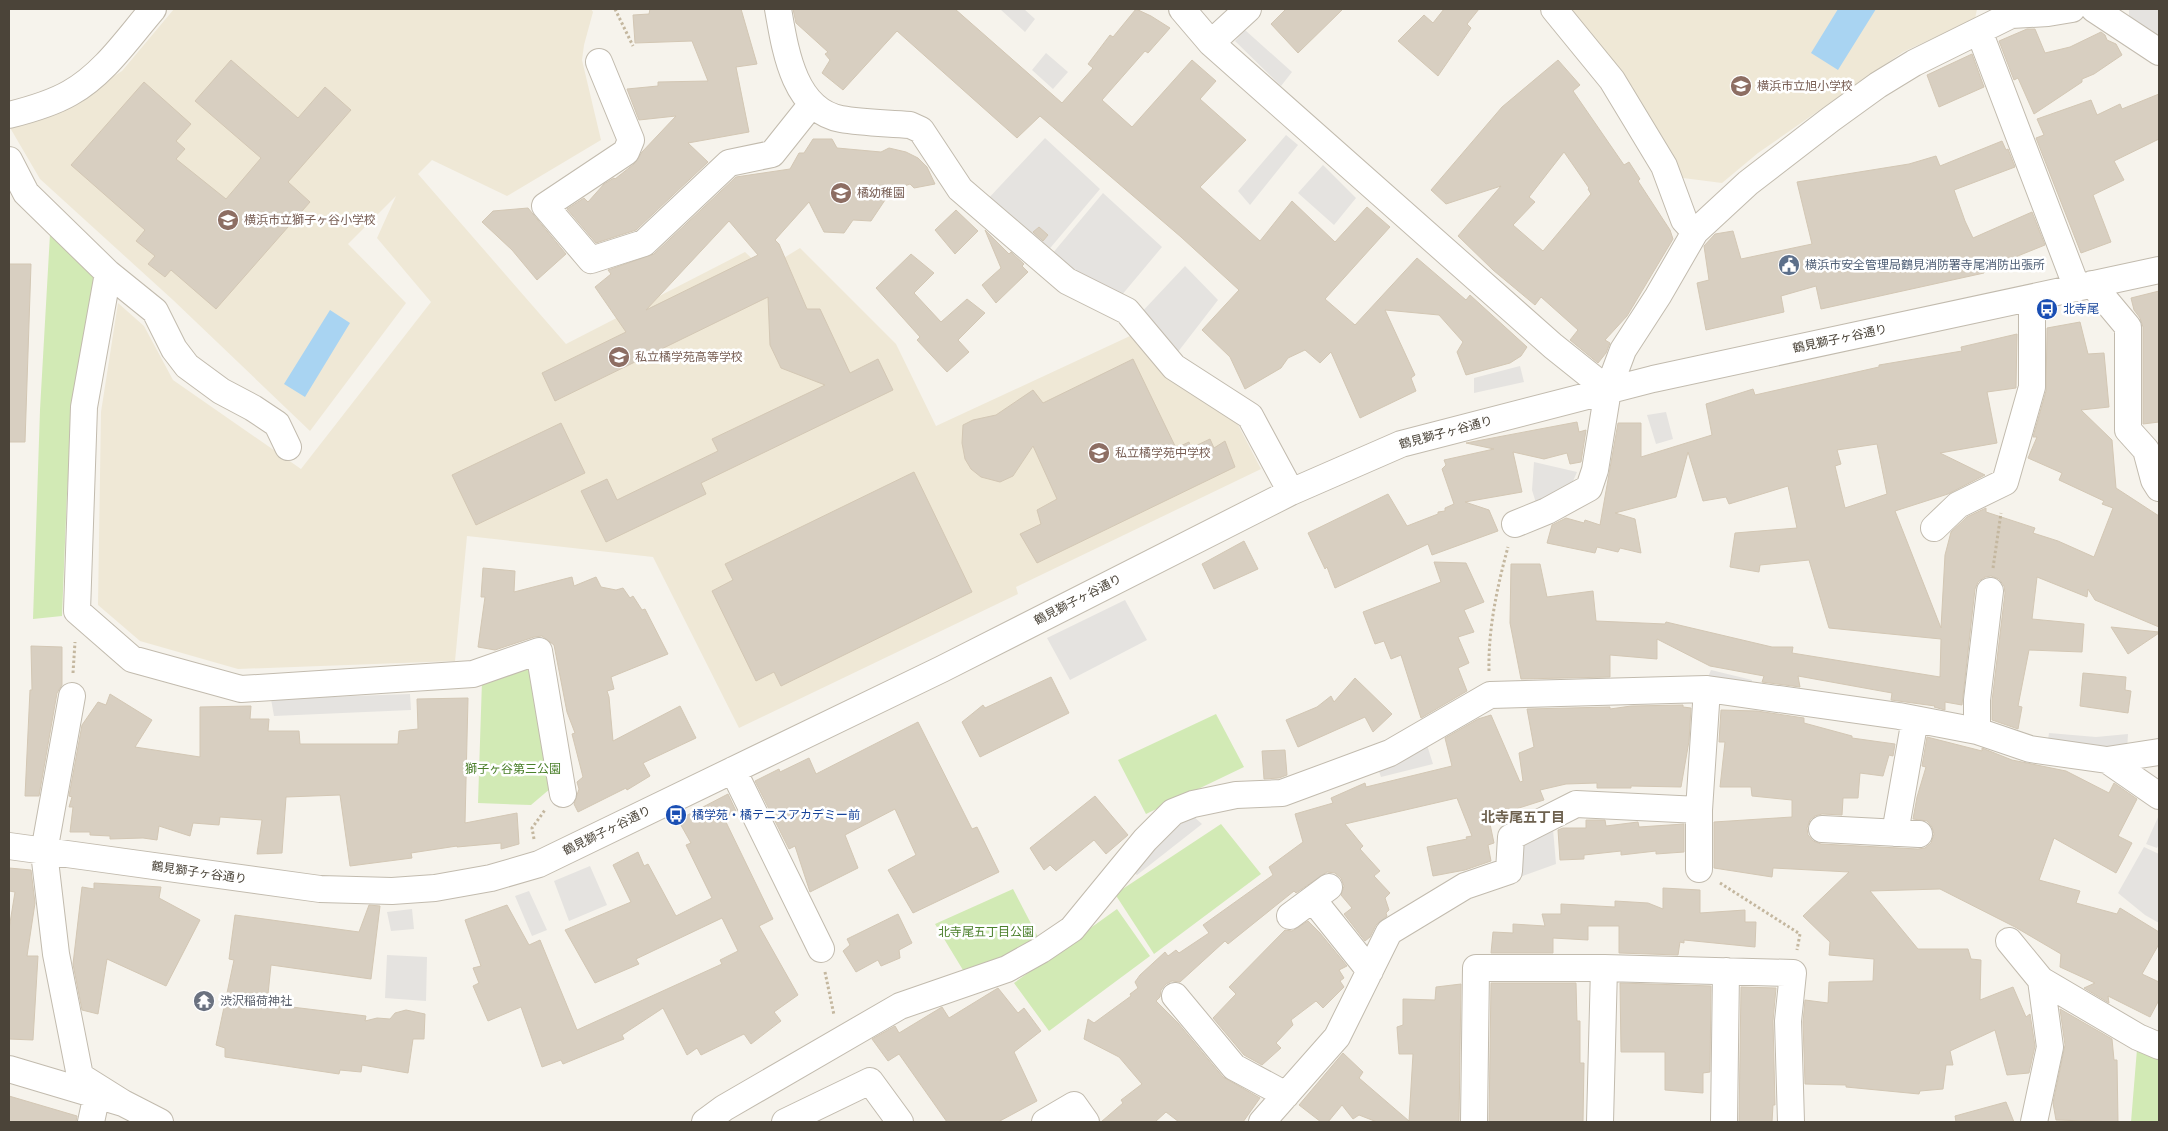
<svg xmlns="http://www.w3.org/2000/svg" width="2168" height="1131" font-family="Signika,'Noto Sans JP',sans-serif">
<style>
.education{fill:#efe8d6}
.green{fill:#d2eab5}
.parking{fill:#e5e3e0}
.water{fill:#a9d4f2}
.building{fill:#d8cfc1;stroke:#d3c7b4;fill-rule:evenodd}
.lines{fill:none;stroke-linecap:round;stroke-linejoin:round}
.minor-casing{stroke:#c2bbae;stroke-width:28}
.path{stroke:#c4b79f;stroke-width:3;stroke-dasharray:2.5 2.5;stroke-linecap:butt}
.minor{stroke:#fff;stroke-width:26}
.labels{text-anchor:middle;dominant-baseline:central;stroke-width:5;stroke-linejoin:round;paint-order:stroke}
.education-label{font-size:12px;fill:#785e54;stroke:#fff;text-anchor:start}
.service-label{font-size:12px;fill:#4e5e75;stroke:#fff;text-anchor:start}
.transit-label{font-size:12px;fill:#164399;stroke:#fff;text-anchor:start}
.street-label{font-size:12px;fill:#4b4439;stroke:#fff}
.park-label{font-size:12px;fill:#4a7f2a;stroke:#fff}
.worship-label{font-size:12px;fill:#5b616d;stroke:#fff;text-anchor:start}
.neighbourhood-label{font-size:14px;font-weight:bold;fill:#6e6250;stroke:#fff}
</style>
<rect width="100%" height="100%" fill="#f6f3ec"/>
<path class="education" d="M174,9H591L593,12L584,45L582,60L601,140L507,196L432,160L418,174L566,344L745,252L764,270L800,248L896,344L936,426L1130,336L1164,374L1235,419L1261,469L1016,587L1018,594L739,728L653,557L467,536L455,661L238,669L140,641L98,605L101,412L118,303L144,326L173,380L301,469L431,302L377,238L396,196L348,244L406,303L310,431L173,300L40,179L9,126L73,102L122,71Z
M1564,9H1977L1975,19L1903,52L1758,153L1722,183L1683,178L1670,156Z"/>
<path class="green" d="M50,234L95,277L76,384L67,493L62,616L33,619L40,410Z
M529,664L551,788L531,805L478,803L482,681Z
M1216,714L1244,767L1146,814L1118,760Z
M1221,824L1261,874L1154,954L1115,894Z
M1013,889L1039,939L966,975L935,924Z
M1117,909L1150,956L1049,1031L1014,983Z
M2138,1037L2159,1046V1122H2131Z"/>
<path class="parking" d="M1000,9H1024L1035,19L1025,32Z
M2129,9H2159V41L2129,18Z
M1245,30L1292,72L1281,86L1235,41Z
M1046,53L1068,72L1053,89L1032,70Z
M1286,135L1298,145L1250,205L1238,191Z
M1045,138L1100,189L1046,253L986,201Z
M1323,165L1356,198L1334,225L1298,193Z
M1103,193L1162,247L1121,296L1071,276L1052,254Z
M1185,266L1218,300L1174,357L1139,315Z
M1520,366L1524,382L1474,393V378Z
M1666,412L1673,439L1656,444L1647,415Z
M1534,462L1577,472L1570,488L1537,506L1532,490Z
M1125,600L1147,640L1070,680L1047,638Z
M1711,670L1752,680L1750,689L1706,682Z
M410,694L411,710L274,716L271,699Z
M2049,733L2096,737L2128,734L2127,750L2047,747Z
M1427,745L1433,764L1381,777L1377,766Z
M1192,815L1202,824L1137,875L1126,868Z
M2159,815V844L2157,848L2146,844Z
M1553,829L1556,864L1520,877L1518,849L1526,840Z
M2144,847L2159,854V923L2145,915L2118,893Z
M590,866L607,905L569,921L554,881Z
M529,891L547,930L532,936L515,896Z
M412,909L414,929L391,931L387,912Z
M387,955L427,957L426,1001L385,998Z"/>
<path class="water" d="M1838,9H1876L1838,70L1811,53Z
M330,310L350,323L305,397L284,384Z"/>
<path class="building" d="M650,9H741L757,64L736,67L749,132L688,143L708,162L636,230L596,243L567,209L584,198L588,202L604,184L614,178L615,179L634,164L642,152L676,116L639,120L627,89L658,86V82L708,81L692,41L635,43L633,15L649,14Z
M793,9H955L1062,103L1093,68L1088,64L1110,35L1113,37L1136,9L1151,16L1170,28L1148,53L1145,51L1102,100L1132,127L1192,60L1216,81L1200,99L1246,140L1200,187L1260,241L1292,201L1335,242L1367,207L1390,227L1325,299L1355,325L1417,258L1466,300L1470,295L1527,347L1521,356L1510,363L1466,375L1457,352L1463,342L1439,315L1385,310L1415,375L1411,378L1416,391L1360,418L1331,352L1320,363L1305,350L1288,358L1281,368L1245,389L1230,357L1202,330L1239,290L1181,237L1040,116L1017,138L897,31L843,90L822,73L830,60L825,54L828,52L796,23Z
M1286,9H1343L1298,53L1271,24Z
M1444,9H1479L1467,24L1471,28L1438,76L1398,41L1424,15L1433,23Z
M2027,29H2035L2045,53L2070,47L2101,32L2105,35L2107,40L2116,44L2122,55L2094,74L2082,79V82L2034,114L2018,78L2014,80L1999,41Z
M1972,54L1984,87L1939,107L1927,75Z
M231,60L298,118L325,87L351,110L288,182L310,202L216,309L171,270L165,277L148,264L155,256L136,241L145,230L71,165L144,82L191,124L176,141L185,149L176,159L226,199L261,158L195,101Z
M1558,60L1580,85L1573,91L1624,165L1629,162L1640,179L1638,181L1670,230L1673,239L1627,316L1605,340L1610,343L1606,353L1598,363L1570,340L1578,330L1541,297L1535,305L1493,270L1458,236L1501,186L1446,204L1431,190L1502,107ZM1564,152L1589,188L1588,189L1591,194L1543,251L1513,225L1535,202L1529,197Z
M2159,94V139L2114,161L2124,180L2093,195L2111,242L2081,253L2036,138L2044,135L2037,119L2091,100L2097,115L2120,104L2122,109Z
M813,139H832L837,148L881,152L889,148L906,152L918,158L927,167L935,184L914,188L910,184L891,191L871,221L853,220L844,233L824,232L809,202L775,240L779,244L807,309H820L850,373L878,359L893,390L701,483L706,494L606,542L581,491L607,479L617,500L718,451L712,439L825,385L781,368L770,345L768,297L555,401L542,373L626,332L595,287L611,274L608,270L654,254L736,177L790,169L799,153H804ZM729,221L758,255L646,310Z
M2002,141L2006,150L2008,149L2015,167L1954,190L1965,221L1973,238L2032,212L2045,245L1983,270L1984,273L1821,309L1816,286L1781,296L1784,312L1706,330L1697,283L1709,280L1704,246L1715,234L1733,231L1741,259L1812,244L1797,182L1909,164L1936,156L1940,166Z
M528,208L566,254L537,280L512,250L482,222L493,211Z
M956,210L978,231L955,254L935,230Z
M1039,227L1048,235L1043,241L1033,232Z
M985,230L1009,254L1011,252L1024,264L1022,266L1028,272L996,303L982,285L1001,268Z
M911,254L934,273L914,293L941,322L967,299L985,313L958,340L969,352L947,372L917,340L920,337L876,288Z
M9,264H31L25,442H9Z
M2159,291V422L2143,424V327L2140,318L2134,310L2131,298Z
M2080,322L2088,354L2104,353L2109,407L2081,410L2112,440L2116,488L2159,516V627L2095,600L2088,589L2087,597L2037,577L2032,619L2084,624L2082,652L2029,650L2018,706L2022,707L2018,729L1992,720V701L2005,593L2004,586L1999,579L1991,576L1985,577L1978,582L1975,589L1962,705L1945,702V710L1934,707L1935,706L1891,700L1892,693L1798,676L1800,687L1762,682L1764,676L1710,666L1657,639V659L1610,655V677L1521,679L1510,623L1511,564H1540L1547,597L1593,591L1596,621L1665,624L1666,622L1772,647H1793L1792,653L1940,677L1941,639L1829,628L1809,560L1760,565L1759,572L1730,567L1735,533L1797,528L1788,486L1729,504L1726,497L1703,501L1688,452L1676,497L1615,513L1635,519L1641,553L1620,548L1618,552L1597,547L1595,553L1547,543L1552,525L1566,518L1584,523L1585,520L1600,525L1618,423H1641V457L1712,435L1706,404L1753,389L1755,395L1879,367V365L1962,351L1961,347L2017,334L2016,388L1987,392L1997,443L1940,453L1985,475L1948,494L1895,511L1941,628L1945,555L1951,532L1967,517L1986,508V512L2035,528L2033,533L2058,541L2094,557L2113,508L2102,504L2104,501L2059,480L2062,473L2028,458L2037,437H2033L2046,391L2047,328ZM1877,444L1887,494L1845,508L1835,466L1841,464L1837,450Z
M1133,359L1176,448L1189,442L1191,448L1210,439L1214,448L1225,441L1235,467L1037,563L1020,534L1041,524L1037,510L1057,499L1033,446L1013,476L1000,482L981,477L971,469L965,459L962,443L963,425L973,420L996,415L1033,390L1043,403Z
M1577,422L1579,432L1586,430L1581,462L1570,464L1567,453L1544,459L1513,452L1522,492L1465,502L1489,510L1498,531L1432,555L1428,544L1335,588L1327,567L1325,569L1308,533L1388,494L1407,526L1438,514V512L1445,511V508L1454,504L1442,469L1446,465L1444,460L1494,449L1466,443Z
M561,423L585,473L476,525L452,475Z
M914,472L972,592L781,686L774,672L756,681L712,591L733,580L725,564Z
M1244,541L1258,569L1214,589L1202,564Z
M1434,562L1466,563L1484,602L1464,610L1474,632L1458,637L1469,663L1458,668L1467,691L1421,718L1401,655L1391,659L1384,641L1375,644L1363,612L1441,582Z
M483,568L515,571L514,592L572,577L574,586L596,577L601,587L616,590L623,588L630,598L633,596L642,610L645,609L668,654L611,677L614,689L607,691L609,697L613,741L680,706L696,738L643,763L650,776L627,790L626,788L578,812L574,804L579,789L577,782L583,777L572,734L575,733L567,712L554,645L542,636L534,637L495,650L478,647L485,597H481Z
M2111,627L2159,632V633L2128,654Z
M31,646L62,647V685L57,693L39,796H25L30,690H32Z
M2083,673L2126,677L2125,690L2131,691L2128,713L2080,706Z
M1051,677L1069,713L980,757L962,722L983,705L985,708Z
M1355,678L1392,714L1373,732L1365,717L1298,747L1286,720L1317,707L1331,696L1334,702Z
M110,694L152,720L135,747L200,757V707L251,706L250,719H269L268,731H299L300,744H398L399,731L418,729L417,699L468,698L465,823L517,813L519,844L501,849V843L457,847V846L411,853L412,858L350,866L340,795L286,797L282,853L257,854L262,820L220,817L219,825L193,823L190,836L159,826L157,840L143,838L110,839V836L90,835V832H70L73,807H69L72,797L69,796L82,725L98,702L106,705Z
M1683,705V707L1691,708L1689,741L1681,787L1631,786V788H1597V783L1566,784L1540,790L1544,800L1491,817L1494,823L1490,824L1494,843L1488,845L1491,861L1465,870L1433,876L1427,847L1467,839L1466,837L1472,836L1457,798L1345,824L1363,846L1360,849L1380,871L1374,876L1390,893L1385,898L1389,910L1386,913L1387,916L1376,925L1370,937L1365,941L1344,914L1352,908L1341,895L1344,886L1341,878L1335,873L1327,872L1296,893L1294,891L1228,944L1225,941L1180,982L1172,981L1166,984L1161,990L1160,997L1156,1001L1178,1023L1223,1077L1260,1098L1243,1122H1179L1166,1112L1155,1122H1101L1123,1103L1121,1100L1142,1084L1119,1057L1084,1039L1088,1019L1094,1023L1131,996L1130,994L1138,988L1135,982L1140,975L1165,952L1168,956L1176,950L1179,953L1209,933L1203,925L1273,875L1269,867L1303,842L1295,814L1333,803L1331,798L1365,783L1366,787L1452,766L1445,738L1478,719L1491,715L1520,782L1523,781L1519,753L1534,747L1527,709L1610,707V709L1631,706Z
M1721,710L1757,711L1804,718V723L1852,736V738L1895,744L1893,756L1889,755L1883,776L1860,773L1858,798H1843L1842,815L1822,814L1815,816L1810,820L1807,828L1808,835L1813,841L1821,844L1918,849L1925,848L1931,843L1934,834L1932,827L1927,821L1913,819L1917,797L1926,767L1922,766L1927,737L1982,751V748L2012,760L2066,771L2109,793L2114,783L2137,799L2118,836L2132,843L2116,873L2054,838L2039,880L2080,891L2076,903L2117,914L2120,908L2159,932V944L2142,974L2159,982V1000L2150,1017L2108,996L2109,1003L2084,988L2095,983L2060,967L2061,954L2015,927L1940,889L1870,891L1918,949H1968L1971,959L1981,960L1980,1000L2013,987L2026,1017L2030,1014L2035,1046L2029,1073L2007,1075L1995,1030L1950,1051L1953,1065H1946L1943,1089L1920,1091L1919,1094L1846,1087V1085L1805,1084L1803,1022L1805,1000L1828,1003L1829,982L1873,981L1874,959L1829,955L1830,942L1803,916L1849,872L1773,868L1772,877L1714,868V822L1792,817V800L1752,796L1751,787H1720L1725,742H1719Z
M918,722L972,829L977,827L999,872L913,913L888,870L916,855L895,809L845,835L858,868L810,892L795,846L789,849L755,781L779,769L780,772L809,758L816,774Z
M1285,750L1287,775L1279,778L1264,779L1262,751Z
M728,794L736,811L724,818L773,919L759,926L798,995L774,1012L781,1021L751,1044L744,1034L701,1055L697,1048L687,1055L663,1008L622,1035L624,1039L563,1064L561,1060L542,1067L521,1007L488,1021L473,986L479,983L473,968L481,966L465,920L507,905L529,945L540,940L577,1030L722,964L720,960L738,951L722,918L636,959L639,964L595,983L565,930L631,902L613,865L638,852L644,866L648,864L676,916L712,898L686,845L691,843L678,820Z
M1095,796L1128,835L1106,854L1094,840L1056,871L1050,865L1044,870L1030,848Z
M1586,820H1605L1606,826L1638,822L1639,827L1684,824V852L1656,854V851L1621,855V851L1584,855V859L1560,860L1558,830L1563,828H1586Z
M9,868L31,870L35,903L27,956H38L33,1040L9,1039V929L15,892L9,891Z
M94,883L161,887L159,898L200,920L166,986L107,959L98,1014L82,1010L73,964L82,887L94,889Z
M1663,888L1700,890V913L1745,910V922H1756L1755,947L1684,940V943L1680,942L1678,955L1619,953V926H1588V940L1553,938V953H1491L1493,932L1513,933V924L1545,926L1542,914H1561V904L1615,907V901L1648,903L1663,909Z
M369,905L380,906L371,979L271,965L267,1004L366,1016L365,1021L377,1018L390,1019L395,1013L406,1010L425,1014L424,1039H413L408,1073L362,1065L361,1072L340,1070L339,1074L225,1057V1048L216,1045L234,960L229,959L235,915L359,932Z
M898,914L912,943L899,950L900,958L881,966L878,960L856,972L843,951L850,945L847,939Z
M1308,921L1320,933L1347,966L1339,970L1344,978L1340,981L1344,987L1323,1008L1316,1001L1291,1020L1293,1025L1276,1043L1281,1048L1262,1065L1244,1055L1213,1018L1236,994L1229,987L1285,930L1292,931Z
M1491,983H1576L1577,1021H1580V1063H1584L1583,1122H1489Z
M1620,983L1711,986L1710,1072L1703,1073V1093L1665,1090V1052H1621Z
M1461,984L1459,1122H1377L1359,1115L1353,1119L1342,1105L1328,1122H1321L1299,1105L1343,1053L1363,1072L1359,1078L1409,1121L1413,1054H1399L1397,1027L1403,1025V999L1435,1000L1436,987Z
M1741,987L1776,988L1773,1021L1775,1105H1773L1772,1122H1739Z
M998,988L1018,1013L1024,1008L1041,1031L1014,1052L1037,1101L998,1122H947L899,1054L888,1061L872,1039L895,1026L899,1033L942,1007L949,1018Z
M2060,1009L2112,1039L2114,1060H2117L2118,1122L2056,1120L2053,1103L2065,1045Z
M9,1096L77,1116L76,1122H9Z
M2006,1102L2014,1122H1956L1955,1116Z"/>
<g class="lines">
<g class="minor-casing">
<path id="minor" d="M778,9C785,48 793,110 841,119C863,123 888,123 910,125L921,130L960,189L1067,281L1127,311L1174,367L1250,416L1291,492
M1182,9L1211,43L1553,346L1608,390
M1554,9L1612,80L1664,166L1684,220L1695,232
M2094,9L2159,52
M1979,31L2077,288
M1211,43L1248,9
M599,62L631,140L626,152L545,206L591,260L644,243L729,163L772,154L811,105
M9,115C29,110 51,104 70,93C104,74 128,38 153,9
M9,160L26,193L108,273L84,407L77,611L132,659L241,689L473,674L539,651L563,794
M108,273L155,311L174,349L187,366L221,391L253,408L277,424L288,447
M2092,284L2128,327V430L2146,450L2154,480L2159,488
M1515,524L1547,511L1589,488L1595,470L1608,390L1623,350L1658,296L1695,232L1748,183L1831,119L1878,85L1914,63L2011,15L2048,13L2072,9
M1934,528L1958,505L2005,482L2032,387V298
M72,696L44,852L56,954L80,1076L123,1103
M1977,731V700L1990,591
M2107,760L2159,796
M733,770L821,949
M1822,829L1919,834
M1895,833L1915,719
M9,846L320,889L392,891L435,888L491,878L539,864L942,669L1291,492L1401,444L1653,379L2159,270
M1699,869V810L1707,689
M1314,901L1370,971
M1290,916L1329,887
M2009,941L2041,980L2138,1037L2159,1046
M1175,996L1234,1067L1286,1095
M9,1069L123,1103L160,1122
M91,1122L94,1108
M705,1122L724,1108L900,1006L1007,969L1041,950L1072,929L1145,840L1173,812L1193,804L1236,795L1282,793L1390,753L1490,695L1707,689L1899,716L1977,731L2030,749L2107,760L2159,752
M785,1122L870,1081L900,1122
M1045,1122L1074,1105L1086,1122
M1262,1122L1337,1037L1389,932L1465,886L1509,871L1511,837L1576,804L1699,810
M1474,1122L1476,968H1604L1793,973L1788,1021L1791,1122
M1600,1122L1604,968
M1724,1122L1726,971
M2034,1122L2050,1047L2041,980"/>
</g>
<path class="path" d="M615,9L633,46
M1993,568L2001,513
M1489,671C1488,630 1497,587 1508,547
M73,673L75,642
M534,839L532,828L545,810
M1720,883L1800,934L1797,950
M825,972L834,1015"/>
<use href="#minor" class="minor"/>
</g>
<defs>
<g id="school-disc" transform="scale(1.125)"><circle r="9.5" fill="#8d6e63" stroke="#fff"/><path d="M0-5L7-2L0 1L-7-2ZM-4 1L0 2.5L4 1V4Q0 6-4 4Z" fill="#fff"/></g>
<g id="civic-disc" transform="scale(1.125)"><circle r="9.5" fill="#5c6f8a" stroke="#fff"/><path d="M-.6-6.5H3V-4.5H.6V-3L4-1V1h2V6H-6V1h2V-1L-.6-3ZM-1.2 2.5V6h2.4V2.5Z" fill="#fff"/></g>
<g id="bus-disc" transform="scale(1.125)"><circle r="9.5" fill="#1a4fb4" stroke="#fff"/><path d="M-5-6H5V4H4V6H2V4H-2V6H-4V4H-5ZM-3.5-4V0h7V-4ZM-3.5 1.2v1.5H-2V1.2ZM2 1.2v1.5H3.5V1.2Z" fill="#fff"/></g>
<g id="temple-disc" transform="scale(1.125)"><circle r="9.5" fill="#6b7280" stroke="#fff"/><path d="M0-6L5-2H3V0L6.5 2.5H4V6H1.5V3h-3V6H-4V2.5H-6.5L-3 0V-2H-5Z" fill="#fff"/></g>
</defs>
<g fill-rule="evenodd">
<use href="#school-disc" x="1741" y="86"/>
<use href="#school-disc" x="841" y="193"/>
<use href="#school-disc" x="228" y="220"/>
<use href="#civic-disc" x="1789" y="265"/>
<use href="#bus-disc" x="2047" y="309"/>
<use href="#school-disc" x="619" y="357"/>
<use href="#school-disc" x="1099" y="453"/>
<use href="#bus-disc" x="676" y="815"/>
<use href="#temple-disc" x="204" y="1001"/>
</g>
<g class="labels">
<g class="education-label">
<text x="1757" y="86">横浜市立旭小学校</text>
<text x="857" y="193">橘幼稚園</text>
<text x="244" y="220">横浜市立獅子ヶ谷小学校</text>
<text x="635" y="357">私立橘学苑高等学校</text>
<text x="1115" y="453">私立橘学苑中学校</text>
</g>
<g class="service-label">
<text x="1805" y="265">横浜市安全管理局鶴見消防署寺尾消防出張所</text>
</g>
<g class="transit-label">
<text x="2063" y="309">北寺尾</text>
<text x="692" y="815">橘学苑・橘テニスアカデミー前</text>
</g>
<g class="street-label">
<text transform="translate(1840 339) rotate(-12)">鶴見獅子ヶ谷通り</text>
<text transform="translate(1446 433) rotate(-15)">鶴見獅子ヶ谷通り</text>
<text transform="translate(1078 600) rotate(-27)">鶴見獅子ヶ谷通り</text>
<text transform="translate(607 831) rotate(-26)">鶴見獅子ヶ谷通り</text>
<text transform="translate(199 873) rotate(8)">鶴見獅子ヶ谷通り</text>
</g>
<g class="park-label">
<text x="513" y="769">獅子ヶ谷第三公園</text>
<text x="986" y="932">北寺尾五丁目公園</text>
</g>
<g class="worship-label">
<text x="220" y="1001">渋沢稲荷神社</text>
</g>
<g class="neighbourhood-label">
<text x="1523" y="817">北寺尾五丁目</text>
</g>
</g>
<rect width="2168" height="1131" fill="none" stroke="#4b4439" stroke-width="20"/>
</svg>
